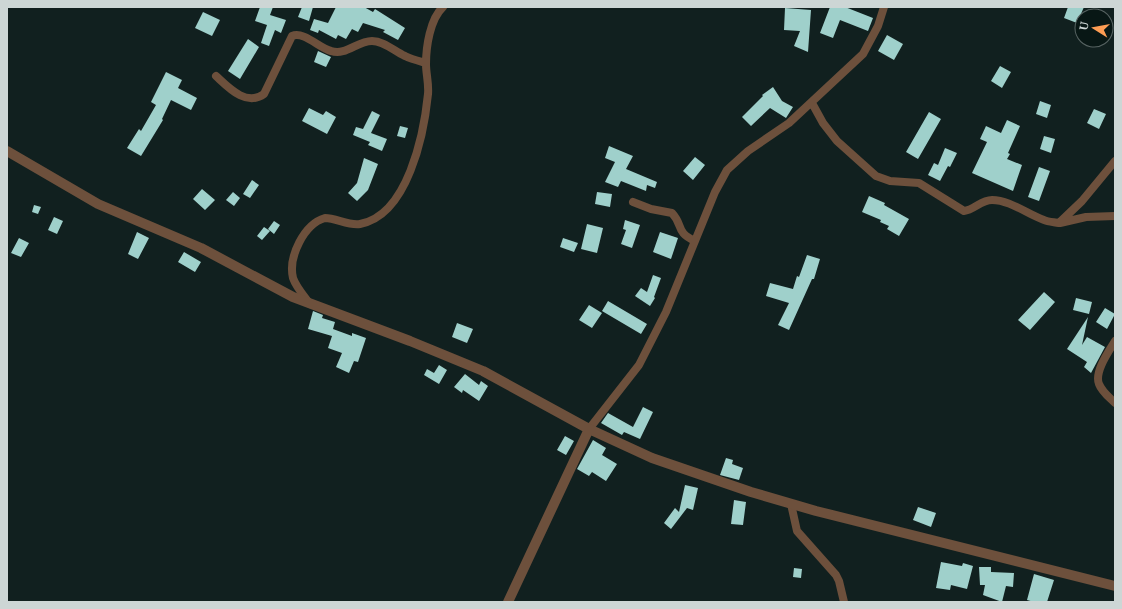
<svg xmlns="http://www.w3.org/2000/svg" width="1122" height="609" font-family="Merriweather,serif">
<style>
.building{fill:#9fd0cb}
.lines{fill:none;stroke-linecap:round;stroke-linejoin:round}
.minor{stroke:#6d503c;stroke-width:8}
.tertiary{stroke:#6d503c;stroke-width:10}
</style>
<rect width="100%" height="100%" fill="#11201f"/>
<path class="building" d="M260,7H273L270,15L286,20L281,33L275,30L269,46L261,43L267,25L255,21Z
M302,7H313L309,21L298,17Z
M336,7H364L373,12L375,9L405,28L398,40L383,32L385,30L363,23L358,32L352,29L346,39L338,35L336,39L319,30L318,33L310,30L314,19L328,23Z
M830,7H845L873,18L868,31L840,20L833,38L820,33Z
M1068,7H1084L1077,23L1064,18Z
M785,8L811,10L808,52L794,46L800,31L784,30Z
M203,12L220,20L212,36L195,28Z
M887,35L903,44L894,60L878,51Z
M248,39L259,47L240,79L228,71Z
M318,51L331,57L326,67L314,62Z
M1000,66L1011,72L1002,88L991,81Z
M166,72L182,80L178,88L197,98L191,110L171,100L162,119L163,120L141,156L127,148L139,129L141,131L156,105L151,102Z
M773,87L782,101L793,107L786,118L770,108L751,126L742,117L763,96L762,95Z
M1040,101L1051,105L1047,118L1036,114Z
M309,108L323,115L326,111L336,117L327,134L302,121Z
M1094,109L1106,114L1099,129L1087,123Z
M372,111L380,115L371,133L387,139L382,151L368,145L370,142L353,135L356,127L363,129Z
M929,112L941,119L918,159L906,152Z
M1007,120L1020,126L1008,153L1010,154L1007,159L1022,165L1013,191L972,173L987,142L980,139L986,126L1001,133Z
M400,126L408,128L405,138L397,136Z
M1044,136L1055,139L1051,153L1040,149Z
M609,146L633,156L626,169L657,182L655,188L647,185L646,191L621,181L618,187L605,182L615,162L605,158Z
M945,148L957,153L950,167L948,166L940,181L928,175L934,163L938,165Z
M695,157L705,165L693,180L683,171Z
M364,158L378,164L368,190L357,201L348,193L357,183Z
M1039,167L1050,171L1039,201L1028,197Z
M252,180L259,185L250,198L243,194Z
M202,189L215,200L205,210L193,199Z
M233,192L240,198L234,206L226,200Z
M597,192L612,194L610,207L595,204Z
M869,196L885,203L884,205L909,219L899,236L887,229L889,226L880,222L881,220L862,212Z
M34,205L41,207L38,214L32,212Z
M54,217L63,221L57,234L48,230Z
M625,220L640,225L632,248L621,244L626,230L623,229Z
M274,221L280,225L274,234L268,229Z
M587,224L603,228L597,253L581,249Z
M264,227L270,231L262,240L257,236Z
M137,232L149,238L138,259L128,254Z
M660,232L678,238L671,259L653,252Z
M19,238L29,243L21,257L11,253Z
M563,238L578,243L574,252L560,247Z
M184,252L201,262L195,272L178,262Z
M807,255L820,259L814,279H812L789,330L778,325L789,303L766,296L770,283L793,289L797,276L799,277Z
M653,275L661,278L654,297L655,298L650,306L635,296L641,288L647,292Z
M1044,292L1055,302L1030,330L1018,320Z
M1076,298L1092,302L1089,314L1073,310Z
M608,301L647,324L641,334L602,311Z
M589,305L602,313L592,328L579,320Z
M1105,308L1115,314L1107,329L1096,322Z
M313,311L323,315L322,318L335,322L333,329L352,336V333L366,338L358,362L354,361L349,373L336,367L342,353L328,348L332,336L308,329Z
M1088,317L1082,345L1087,337L1105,347L1091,373L1084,367L1087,362L1067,349Z
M457,323L473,329L467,343L452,337Z
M439,365L447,370L439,384L424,375L427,369L434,373Z
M465,374L479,385L481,381L488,386L479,401L463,390L462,393L454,387Z
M643,407L653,412L640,439L624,432L622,435L601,423L608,413L633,427Z
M565,436L574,441L566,455L557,450Z
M593,440L606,448L602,455L617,464L606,481L592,472L589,476L577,469Z
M726,458L733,460L732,464L743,468L739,480L720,475Z
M685,485L698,488L693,510L687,508L671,529L664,523L675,508L679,512Z
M734,500L746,502L743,525L731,524Z
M918,507L936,513L931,527L913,520Z
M941,562L962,566L963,563L973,566L967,589L951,585L950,590L936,588Z
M979,567H991V572L1014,573L1013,587L1006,586L1002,602L983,595L985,585H980Z
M794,568L802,569L801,578L793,577Z
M1034,574L1054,580L1047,602H1034L1027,600Z"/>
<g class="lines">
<path class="minor" d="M216,76C228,87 246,107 264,94L292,36C304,31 319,48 331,51C346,56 357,41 372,41C384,41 394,51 405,56C411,59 419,61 426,63
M812,103L823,123L837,141L876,176L890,181L919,183L964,211C974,210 981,200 992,200C1010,200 1027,214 1044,220C1048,222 1054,222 1059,223L1082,201L1115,161
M633,202L651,209L672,213C684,226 675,232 695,241
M1060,223L1086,217L1115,216
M310,304C304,296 296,287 293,278C288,257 304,224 325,218C336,218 349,226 360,224C408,215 424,134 428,94C429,84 426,74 426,64C426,47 430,19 443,7
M1115,341C1109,351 1094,372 1099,384C1102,392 1110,398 1115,403
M589,429L639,365L666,312L715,192L727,170L748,151L789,123L863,54L878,26L884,7
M791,504L797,531L836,575L839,581L844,602"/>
<path class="tertiary" d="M7,151L98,204L201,248L293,297L410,341L483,371L589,429L652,458L751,492L816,511L1115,586
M508,602L589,429"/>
</g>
<rect width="1122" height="609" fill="none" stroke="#cdd6d5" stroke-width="16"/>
<g transform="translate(1094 28) rotate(281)"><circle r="19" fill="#081715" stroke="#576362"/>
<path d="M0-3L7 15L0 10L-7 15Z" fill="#fd9d54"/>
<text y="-6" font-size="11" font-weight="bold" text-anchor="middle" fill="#cdd6d5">U</text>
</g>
</svg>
